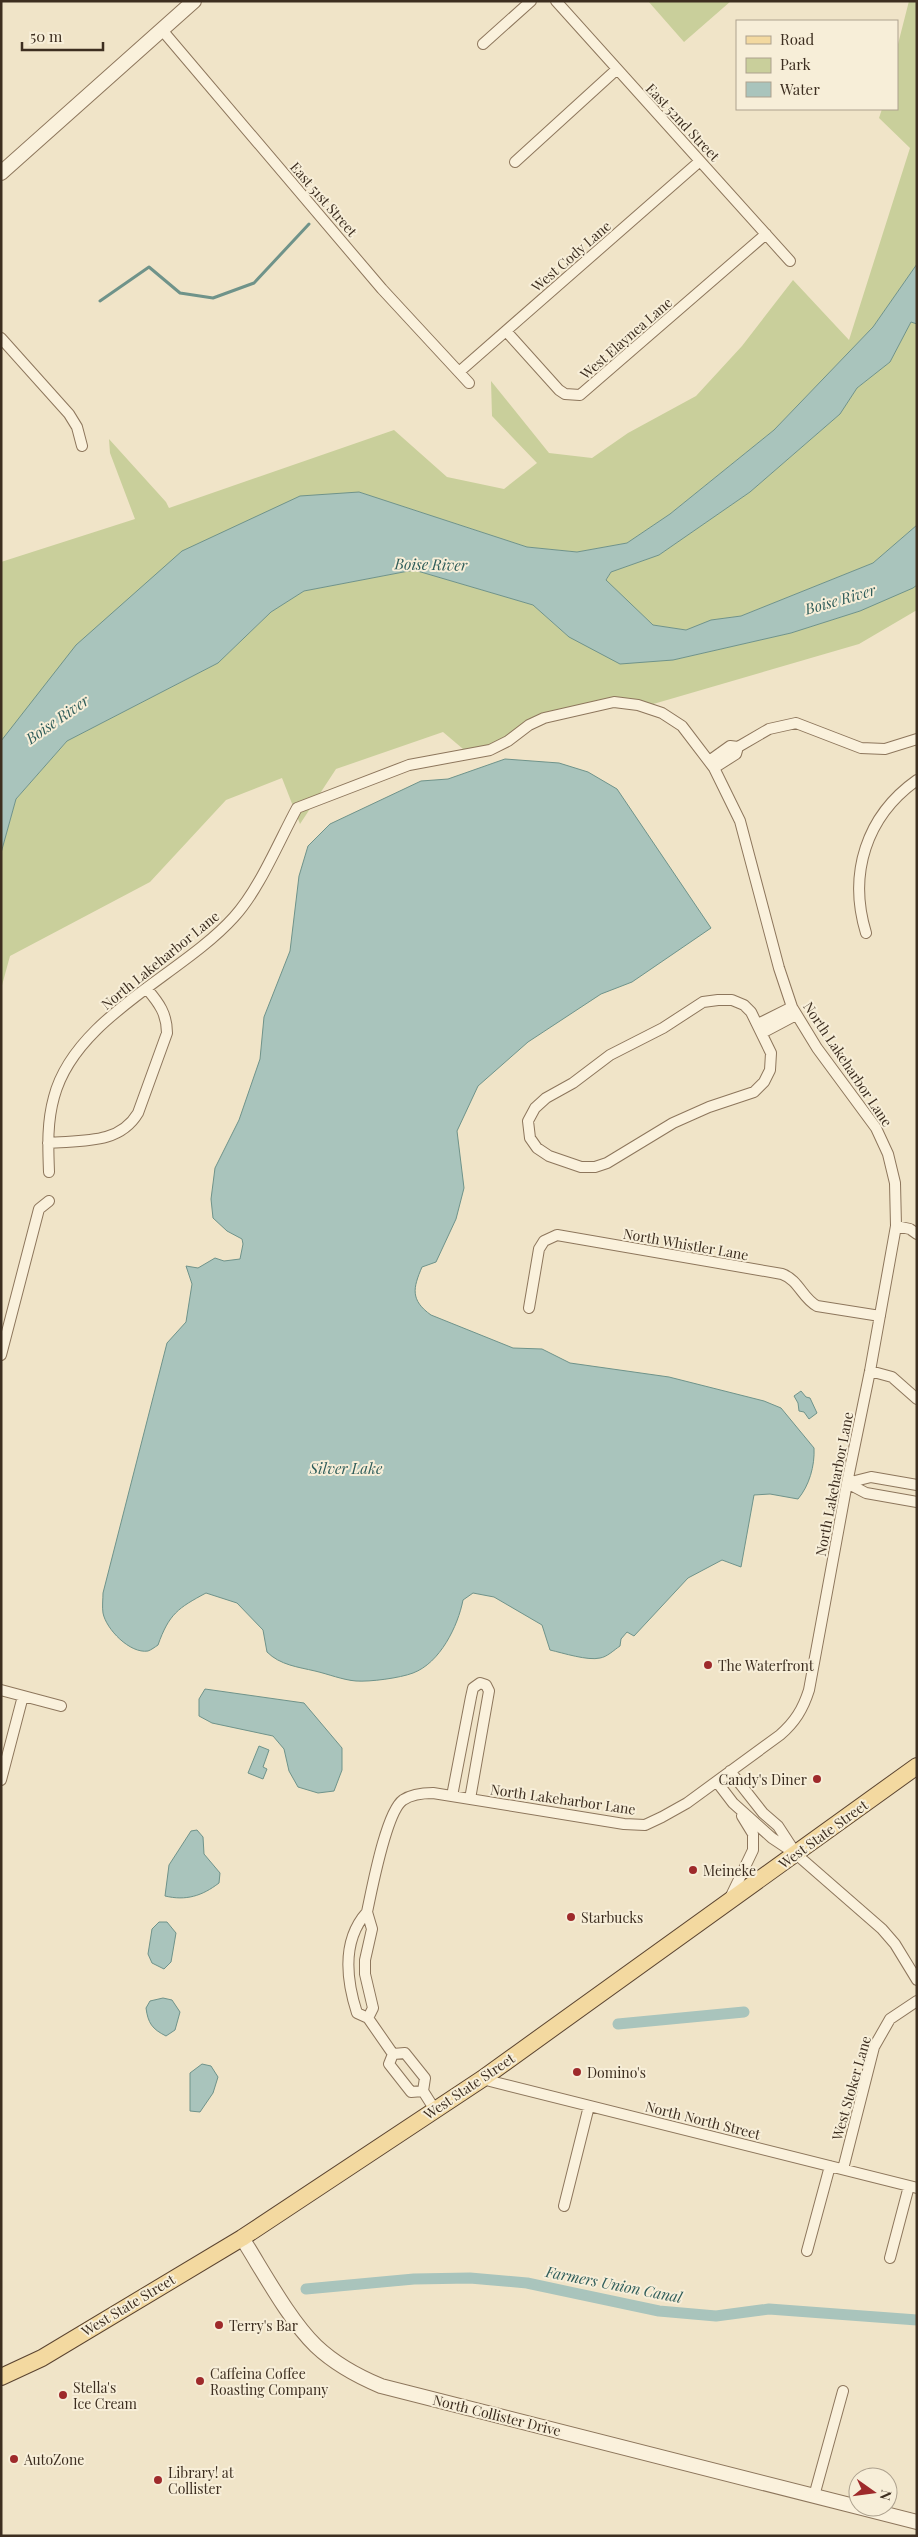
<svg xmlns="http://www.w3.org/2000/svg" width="918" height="2537" font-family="'Playfair Display',serif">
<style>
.green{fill:#c9cf9b}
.water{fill:#a9c4bc;stroke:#6f938a}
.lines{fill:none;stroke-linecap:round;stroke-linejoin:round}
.stream{stroke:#6f938a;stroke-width:3}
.canal{stroke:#a9c4bc;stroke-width:11}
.minor-casing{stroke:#8d765c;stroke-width:12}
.tertiary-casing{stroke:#8d765c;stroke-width:16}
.primary-casing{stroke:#5b4430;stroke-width:18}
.minor{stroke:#faf1dc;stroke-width:10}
.tertiary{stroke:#faf1dc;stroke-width:14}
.primary{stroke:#f3d9a0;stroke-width:16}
.poi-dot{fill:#9e2a2b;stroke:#f7eed8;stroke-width:2}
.labels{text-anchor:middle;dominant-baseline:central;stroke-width:4;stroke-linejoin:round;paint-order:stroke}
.street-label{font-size:14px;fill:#3d2e20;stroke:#f7eed8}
.poi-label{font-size:14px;fill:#3d2e20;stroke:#f7eed8;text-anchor:start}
.water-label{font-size:15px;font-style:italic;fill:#2f5d5a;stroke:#f7eed8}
</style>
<rect width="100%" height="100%" fill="#f0e4c8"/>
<path class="green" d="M648,1H731L684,42Z
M909,1H917V264L873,327L774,430L670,514L627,543L577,552L527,547L359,492L16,724L1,741V562L135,519L110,453L109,439L166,502L169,508L394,430L447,477L504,489L537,463L492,416L491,381L549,453L592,458L628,433L696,396L742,346L793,280L849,340L910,148L879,118L882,109H897V48Z
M911,322L917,324V525L873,563L741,616L712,620L686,630L653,625L606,581L611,572L659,555L750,492L840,414L857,388L890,362Z
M414,570L533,605L569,637L673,660L791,633L860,611L917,585V610L859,644L643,707L614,702L544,718L508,741L469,754L443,732L336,769L300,824L282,778L226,800L150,882L10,956L1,989V853L16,799L67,741L218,663L271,612L304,591Z"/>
<path class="water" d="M917,264V324L911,322L890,362L857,388L840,414L750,492L659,555L611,572L606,580L653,625L686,630L711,620L741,616L873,563L917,525V585L913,588L860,611L791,633L673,660L620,664L569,637L533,605L414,570L304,591L271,612L218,663L67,741L16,799L1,853V741L76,645L182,551L300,496L359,492L527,547L577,552L627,543L670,514L774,430L873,327Z
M505,759L559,763L588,772L617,789L711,928L632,982L601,994L528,1042L478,1086L457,1131L464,1188L456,1219L436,1262L422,1267C413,1288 410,1300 431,1315L513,1348L542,1349L570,1363L669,1377L764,1401L781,1408L814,1448C815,1466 809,1486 798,1499L770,1494L754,1495L741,1567L722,1560L688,1578L634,1636L627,1632L621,1639L620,1646C614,1650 607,1657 600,1658C588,1661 563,1653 550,1650L542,1625L494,1597L473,1593L463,1600C458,1626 440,1663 413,1673C400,1678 370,1682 356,1681C343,1680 328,1674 315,1671C298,1667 280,1665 267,1652L263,1630L237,1603L206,1593C178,1608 169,1614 158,1645C155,1647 151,1650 148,1651C130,1654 106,1629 103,1613C102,1607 103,1599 103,1593L167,1343L186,1322L192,1284L186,1266L198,1268L215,1258L224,1261L240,1259L243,1244L242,1239L227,1231L213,1218L211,1199L215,1168L239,1120L260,1059L264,1017L290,951L299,876L308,846L330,824L421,781L448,779Z
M801,1391L806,1397L810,1398L817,1413L809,1419L804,1412L799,1411L798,1403L794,1396Z
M205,1689L304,1703L342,1748V1770L334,1791L318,1793L298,1787L289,1771L284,1749L273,1736L212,1723L199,1716V1699Z
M259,1746L269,1750L263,1767L267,1769L263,1779L248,1773Z
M197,1830L203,1837L204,1854L220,1873L219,1883C202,1896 186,1901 165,1896L169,1865L191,1831Z
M159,1922H167L176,1933L171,1962L164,1969L152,1963L148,1954L152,1929Z
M163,1998L172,2000L180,2012L175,2030L166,2036C152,2029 148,2023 146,2008L150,2001Z
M202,2064L211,2066L218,2077L213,2093L200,2112L190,2111V2073Z"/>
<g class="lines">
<path class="stream" d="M100,301L149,267L180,293L213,298L254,283L309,224"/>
<path class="canal" d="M618,2024L744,2012
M306,2289L414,2279L470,2278L527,2283L659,2311L716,2316L769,2309L917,2320"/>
<g class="minor-casing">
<path id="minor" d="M556,1L790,261
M162,30L382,289L469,383
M483,44L531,1
M515,162L616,70
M506,331L559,390L565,394L580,395L766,234
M1,338L69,414L77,427L82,446
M459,372L700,161
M738,747L769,729L796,723L861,748L885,749L917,739
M709,761L730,746L738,747L736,754L714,768
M866,933C848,874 866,816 917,780
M718,1000H732L744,1005L751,1012L771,1053L770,1070L764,1082L754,1092L709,1107L673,1123L607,1163L595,1167H581L549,1156L537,1148L530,1138L528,1121L535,1108L546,1098L573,1083L610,1055L663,1028L703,1002Z
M758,1024L792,1007
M762,1033L796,1015
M48,1143C81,1140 119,1145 138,1113L167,1033C167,1014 159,1003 147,989
M49,1172C48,1146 47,1122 54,1097C75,1017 182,975 234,917C259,890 279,841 297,808L409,765L490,750L508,741L529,725L544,718L614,702L638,705L662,713L682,726L714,768L740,821L779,968L792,1007L817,1048L876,1128L888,1154L895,1183L896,1226L870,1371L847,1483L809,1690C803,1709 795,1722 780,1735L687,1803L662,1817L645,1825L624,1824L433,1793C423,1793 412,1794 403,1800C386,1812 372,1889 367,1912
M896,1226L910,1229L917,1234
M529,1308L539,1249L544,1241L557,1235L782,1274C799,1280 802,1298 817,1306L880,1316
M1,1355L39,1209L49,1201
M870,1371L892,1377L917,1399
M847,1483L866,1493L917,1502
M847,1483L871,1477L917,1485
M1,1690L61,1706
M730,1771L763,1813L778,1826L793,1849
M1,1780L23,1696
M717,1782L733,1803L772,1838L796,1854L882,1929L895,1944L917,1980
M452,1796L471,1697L473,1688L480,1683L486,1685L489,1691L470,1799
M730,1898L753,1850V1834L742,1816
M368,2018L373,2008L365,1974V1960L372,1929L367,1912C342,1940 346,1979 357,2013L368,2018L393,2054
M405,2053L425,2078L423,2091L411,2092L389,2064L393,2054Z
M482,2079L917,2188
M423,2091L435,2110
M843,2169L874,2047L890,2019L917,2001
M564,2206L589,2106
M807,2251L830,2166
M890,2258L909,2186
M814,2496L843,2391"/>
</g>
<g class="tertiary-casing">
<path id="tertiary" d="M1,173L194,1
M242,2238C263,2271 289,2320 316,2346C335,2364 357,2376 381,2386L858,2507
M858,2507L917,2522"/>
</g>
<g class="primary-casing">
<path id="primary" d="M1,2377L42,2358L242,2238L482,2079L917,1766"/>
</g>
<use href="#minor" class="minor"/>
<use href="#tertiary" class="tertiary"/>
<use href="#primary" class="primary"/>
</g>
<g class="poi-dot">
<circle cx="708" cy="1665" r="5"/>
<circle cx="817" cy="1779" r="5"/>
<circle cx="693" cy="1870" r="5"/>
<circle cx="571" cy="1917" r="5"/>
<circle cx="577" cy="2072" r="5"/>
<circle cx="219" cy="2325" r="5"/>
<circle cx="200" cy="2381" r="5"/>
<circle cx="63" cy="2395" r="5"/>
<circle cx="14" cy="2459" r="5"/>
<circle cx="158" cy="2480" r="5"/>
</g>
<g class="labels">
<g class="street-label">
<text transform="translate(683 122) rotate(47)">East 52nd Street</text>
<text transform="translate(324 199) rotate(49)">East 51st Street</text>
<text transform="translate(571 256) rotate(-41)">West Cody Lane</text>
<text transform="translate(626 338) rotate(-41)">West Elaynea Lane</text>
<text transform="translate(160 960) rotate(-39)">North Lakeharbor Lane</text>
<text transform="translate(848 1064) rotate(56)">North Lakeharbor Lane</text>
<text transform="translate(686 1244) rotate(10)">North Whistler Lane</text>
<text transform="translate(834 1484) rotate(-79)">North Lakeharbor Lane</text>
<text transform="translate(563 1799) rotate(8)">North Lakeharbor Lane</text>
<text transform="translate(823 1834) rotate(-36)">West State Street</text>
<text transform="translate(469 2086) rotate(-34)">West State Street</text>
<text transform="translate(851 2088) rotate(-74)">West Stoker Lane</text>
<text transform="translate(703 2120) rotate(14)">North North Street</text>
<text transform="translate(128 2305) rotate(-31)">West State Street</text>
<text transform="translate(497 2415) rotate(14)">North Collister Drive</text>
</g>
<g class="poi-label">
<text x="718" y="1665">The Waterfront</text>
<text x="807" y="1779" text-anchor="end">Candy's Diner</text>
<text x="703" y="1870">Meineke</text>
<text x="581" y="1917">Starbucks</text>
<text x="587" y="2072">Domino's</text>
<text x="229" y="2325">Terry's Bar</text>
<text x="210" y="2373">Caffeina Coffee<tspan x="210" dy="16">Roasting Company</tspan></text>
<text x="73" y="2387">Stella's<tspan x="73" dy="16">Ice Cream</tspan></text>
<text x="24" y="2459">AutoZone</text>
<text x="168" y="2472">Library! at<tspan x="168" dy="16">Collister</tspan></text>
</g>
<g class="water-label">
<text transform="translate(431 564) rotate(1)">Boise River</text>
<text transform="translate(840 599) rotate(-16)">Boise River</text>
<text transform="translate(57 719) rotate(-35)">Boise River</text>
<text x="346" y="1468">Silver Lake</text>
<text transform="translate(614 2284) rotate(11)">Farmers Union Canal</text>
</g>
</g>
<rect width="918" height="2537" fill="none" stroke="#3d2e20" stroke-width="5"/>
<rect x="736" y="20" width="162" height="90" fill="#f7eed8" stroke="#ada18e"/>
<rect x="746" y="36" width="25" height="8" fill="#f3d9a0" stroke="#ada18e"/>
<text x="780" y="45" font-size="15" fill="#3d2e20">Road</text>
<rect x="746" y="58" width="25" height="15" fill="#c9cf9b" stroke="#ada18e"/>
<text x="780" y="70" font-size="15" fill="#3d2e20">Park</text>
<rect x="746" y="82" width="25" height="15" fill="#a9c4bc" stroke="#ada18e"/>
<text x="780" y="95" font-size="15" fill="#3d2e20">Water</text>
<g transform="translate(873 2492) rotate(104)"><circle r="24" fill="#f7eed8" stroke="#ada18e"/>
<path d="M0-4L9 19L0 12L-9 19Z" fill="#9e2a2b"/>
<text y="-8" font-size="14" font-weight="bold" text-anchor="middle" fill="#3d2e20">N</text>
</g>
<path d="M22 42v8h81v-8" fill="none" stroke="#3d2e20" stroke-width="2.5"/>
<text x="30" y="42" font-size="15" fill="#3d2e20" stroke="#f7eed8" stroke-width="4" paint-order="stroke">50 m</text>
</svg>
